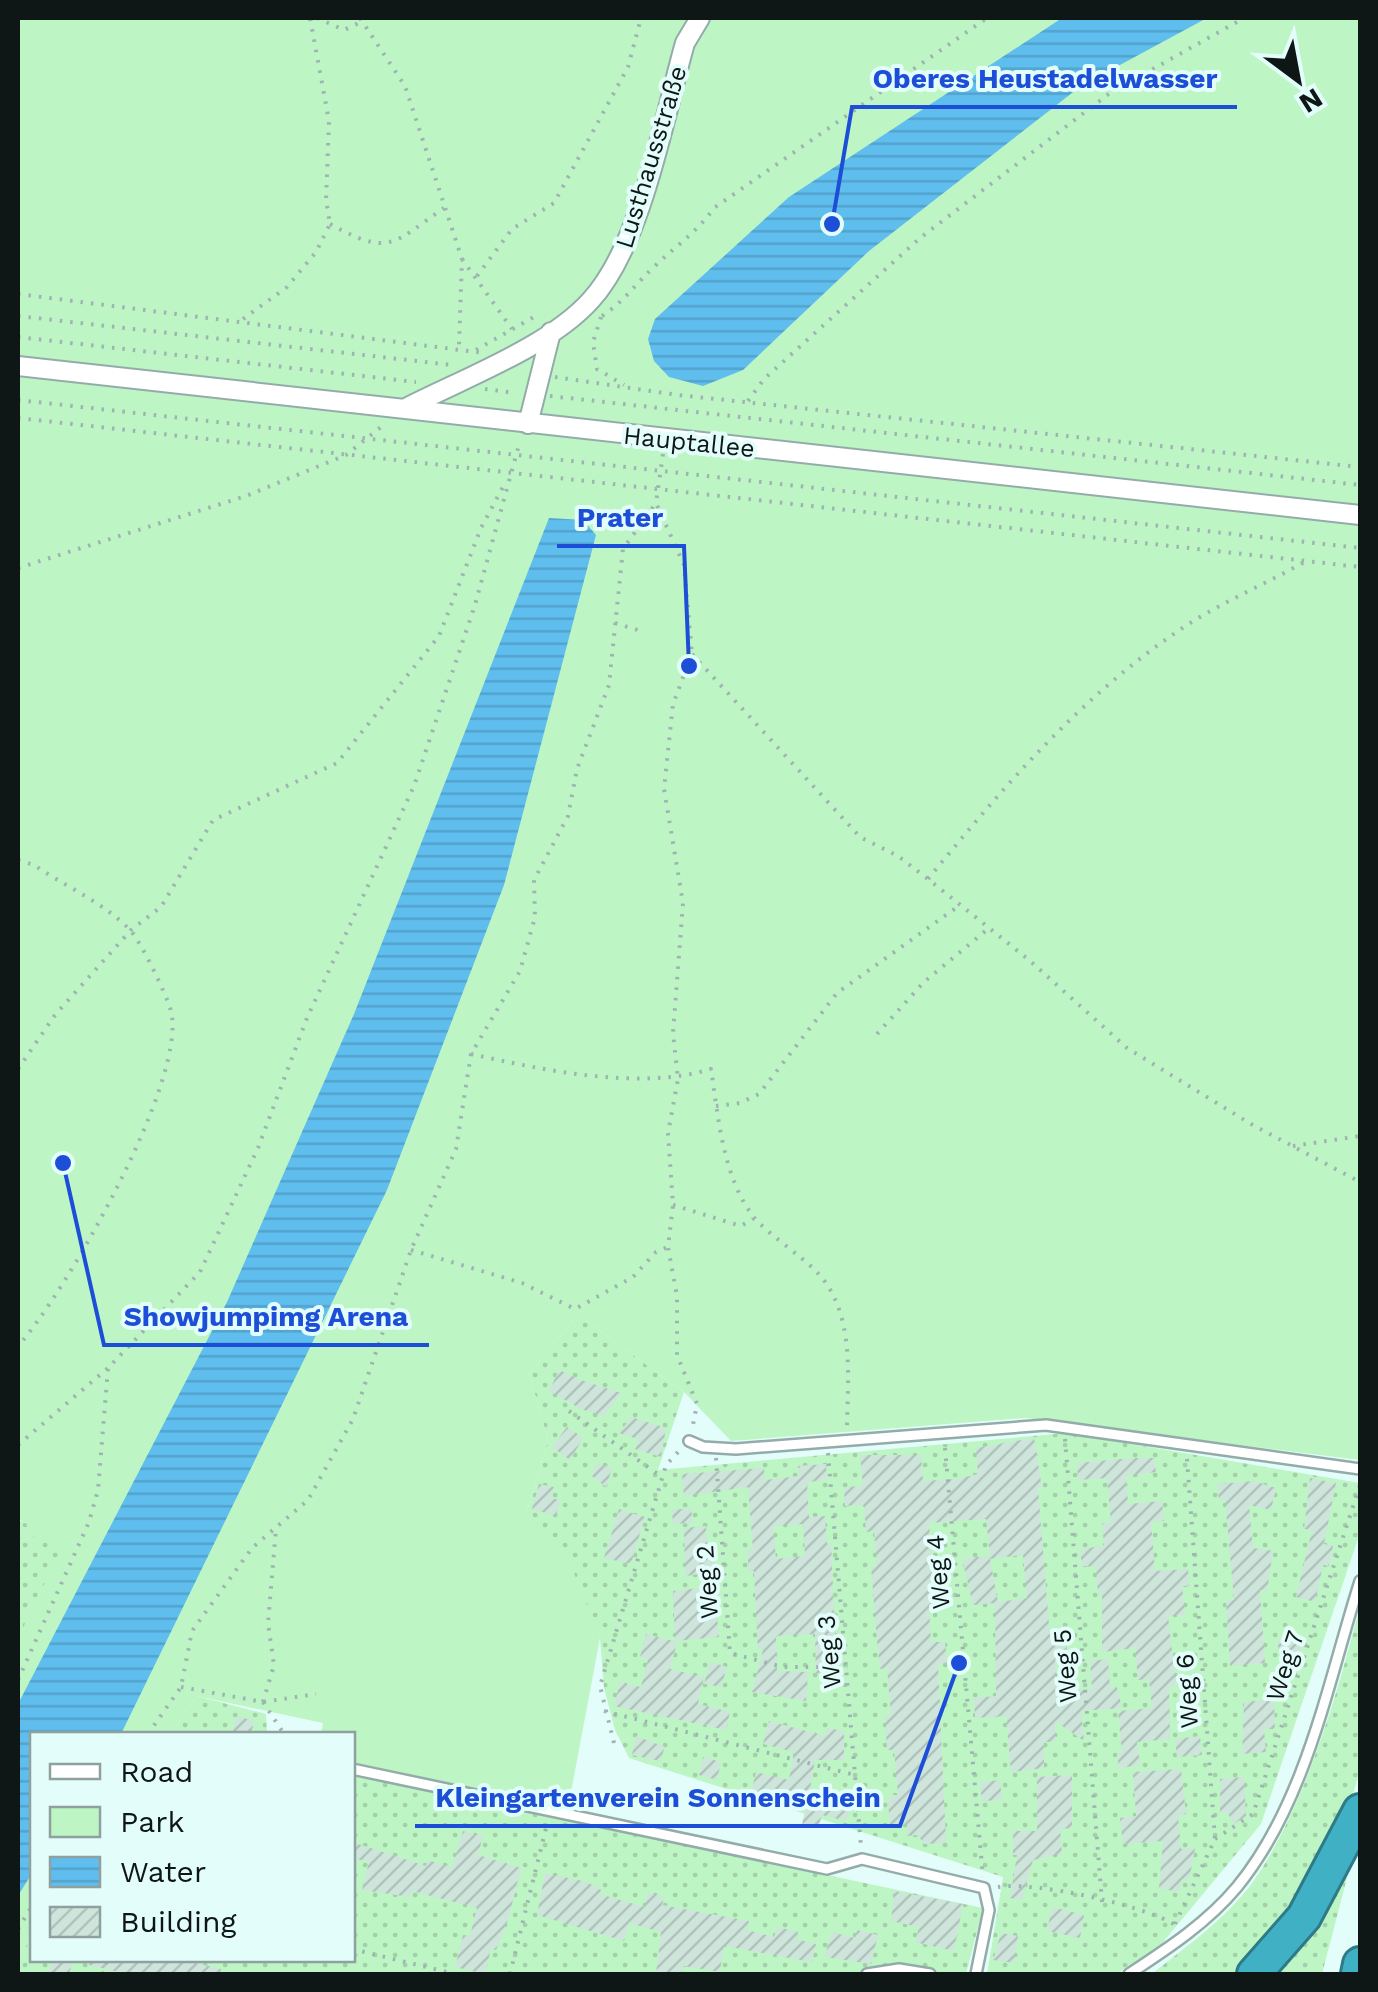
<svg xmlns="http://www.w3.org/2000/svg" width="1378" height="1992" font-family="'Work Sans',sans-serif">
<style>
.grass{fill:url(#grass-dots)}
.park{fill:#bef5c4}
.water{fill:url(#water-rules)}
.building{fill:url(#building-hatch);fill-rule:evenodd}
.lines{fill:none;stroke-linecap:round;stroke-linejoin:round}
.service-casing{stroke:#93acaa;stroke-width:14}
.minor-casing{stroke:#93acaa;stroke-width:22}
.motorway-casing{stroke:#2e7a88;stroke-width:38}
.path{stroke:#9fb3b2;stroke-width:4;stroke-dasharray:2.5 8;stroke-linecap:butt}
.service{stroke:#fff;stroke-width:9}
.minor{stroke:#fff;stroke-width:18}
.motorway{stroke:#40b0c5;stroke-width:32}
.labels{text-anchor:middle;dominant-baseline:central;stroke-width:8;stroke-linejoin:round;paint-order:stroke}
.street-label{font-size:25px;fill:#0e1716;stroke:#e3fdfb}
.leader{fill:none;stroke:#1d4ed8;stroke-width:4}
.callout-dot{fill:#1d4ed8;stroke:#e3fdfb;stroke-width:4}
.callout-label{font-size:28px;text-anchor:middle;font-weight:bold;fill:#1d4ed8;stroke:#e3fdfb;stroke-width:8;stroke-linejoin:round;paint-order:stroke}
</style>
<defs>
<pattern id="grass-dots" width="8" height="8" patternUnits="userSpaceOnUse" patternTransform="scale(2.5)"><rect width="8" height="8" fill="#bef5c4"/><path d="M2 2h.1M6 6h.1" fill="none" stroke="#a2d1a8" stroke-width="1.8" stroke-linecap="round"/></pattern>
<pattern id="water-rules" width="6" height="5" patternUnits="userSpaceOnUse" patternTransform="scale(2.5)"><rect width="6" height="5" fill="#60beef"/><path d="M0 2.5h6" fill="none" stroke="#52a3cc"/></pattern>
<pattern id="building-hatch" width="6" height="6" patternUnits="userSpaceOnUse" patternTransform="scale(2.5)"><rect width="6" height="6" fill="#cee5dc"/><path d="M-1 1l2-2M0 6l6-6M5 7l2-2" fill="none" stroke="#b0c4bc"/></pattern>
</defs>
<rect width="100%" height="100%" fill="#e3fdfb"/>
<path class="grass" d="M578,1315L684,1392L658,1470L1067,1433L1360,1483V1533L1261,1824L1159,1947L1116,1974H987L1003,1877L629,1758L615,1730L604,1688L600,1638L526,1514L548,1440L529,1373Z
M18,1520L28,1524L25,1532L89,1522L18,1680Z
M1360,1606C1360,1650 1368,1727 1360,1768C1349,1830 1279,1932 1232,1974H1152C1189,1944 1233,1914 1259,1873C1307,1799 1338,1692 1360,1606Z
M197,1696L266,1714L267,1734H171Z
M353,1775L983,1908L966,1974H18V1957L32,1937V1960H352Z
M1348,1874L1322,1974H1273L1323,1913Z"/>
<path class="park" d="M18,18H1360V1460L1026,1418L731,1441L684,1392L578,1315L529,1373L548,1440L526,1514L563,1546L600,1638L568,1808L353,1763L352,1734H321L323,1723L197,1696L171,1734H32V1937L18,1957V1638L62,1547L24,1533L28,1524L18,1519Z"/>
<path class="water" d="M1062,18H1207L1081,86L869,251L743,370L703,386L669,377L654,361L648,339L655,319L789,197Z
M549,518L583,520L596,535L504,885L387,1190L121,1734H32V1873L18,1896V1704L227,1302L354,1014Z"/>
<path class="building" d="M559,1370L581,1380L621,1393L604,1416L581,1409L549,1391Z
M631,1417L666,1428L661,1457L635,1449L638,1439L619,1433Z
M567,1427L583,1438L570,1460L552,1447Z
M1034,1438L1042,1488H1038L1050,1637L1066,1640L1067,1655L1055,1659L1057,1692L1092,1689L1090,1661L1108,1659L1110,1688L1117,1687L1122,1708L1081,1711L1084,1741L1055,1721L1056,1742H1044V1768L1011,1772L1006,1716L975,1718L974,1698L996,1696L995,1603L973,1605L963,1563L965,1558L990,1556L986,1519L929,1523L934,1592L939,1591L941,1608L929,1609L931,1642H945L947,1663L938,1664L946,1843L924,1844L918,1835L907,1836V1825H890L888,1803L892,1795H898L894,1750H887L885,1716H891L887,1668L880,1669L877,1641L871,1566H877L874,1531L866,1532L864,1505L845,1506L844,1487L863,1486L860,1455H921L923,1481L957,1479L978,1474L976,1448ZM1023,1555L1027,1598L998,1602L990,1559Z
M1132,1458H1154L1156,1472L1126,1476L1128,1504L1162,1501L1164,1521L1151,1522L1155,1571L1188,1569L1189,1586H1182L1185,1615L1168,1616L1176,1685L1169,1687L1170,1739L1137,1742L1140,1765L1119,1768L1117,1753H1122L1118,1711L1152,1708L1149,1679L1138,1680L1135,1648L1102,1652V1594H1098L1096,1567L1082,1566L1080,1550L1104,1545L1102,1523H1111L1107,1478L1078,1480L1077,1463Z
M596,1463L612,1468L606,1487L592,1476Z
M826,1464L827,1480L807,1482L809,1517L825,1516L827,1544L831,1543L837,1679L816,1673L815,1634L776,1636L777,1671L808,1672L806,1701L752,1692L763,1650H758L754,1571H749L747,1550H753L748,1487L684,1496L682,1474L764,1468L765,1480L799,1476L798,1466ZM803,1524L805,1556L776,1559L773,1526Z
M1310,1478L1336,1483L1324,1544L1333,1546L1329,1566L1323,1565L1315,1602L1296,1597L1312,1530L1304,1529Z
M1254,1481L1276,1488L1271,1510L1249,1505L1253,1548L1273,1551L1267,1591L1260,1590L1265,1663L1230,1666L1226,1600H1234L1225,1499L1219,1500L1217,1484Z
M539,1484L554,1487L551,1498L560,1500L556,1516L532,1509Z
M691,1508L693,1523L673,1524L672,1510Z
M619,1509L645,1517L631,1564L604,1558Z
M706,1526L708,1557L714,1556L715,1572L685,1576L684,1528Z
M699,1588L702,1618L717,1616L719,1637L675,1641L673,1591Z
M1278 1645a12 12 0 1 1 24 0a12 12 0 1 1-24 0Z
M646,1634L677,1642L670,1669L704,1677L698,1704L730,1712L726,1730L614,1706L620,1682L641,1687L648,1659L640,1657Z
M710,1662L727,1667L721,1687L704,1684Z
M1268,1700L1274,1704L1275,1729H1264L1266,1752L1242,1754L1244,1702Z
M237,1716L254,1721L251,1734H232Z
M769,1721L825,1736L827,1728L844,1731V1760H815L809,1795L852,1806L846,1821L822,1815L818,1828L802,1825L805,1810L751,1793L756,1772L789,1780L794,1752L763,1744Z
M636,1736L665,1747L660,1761L632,1755Z
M1200,1736L1202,1755L1177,1757L1175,1739Z
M703,1757L721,1762L717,1780L699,1775Z
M1181,1769L1186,1814L1178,1816L1181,1849L1195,1848L1189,1881L1182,1879L1179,1892L1159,1888L1163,1841L1123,1844L1120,1818L1136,1816L1133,1772Z
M1072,1775V1828L1060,1829L1062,1854L1033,1860L1022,1900L1010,1898L1017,1855H1013V1831H1037V1777Z
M1244,1777L1246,1816L1234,1824L1227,1812L1220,1813V1779Z
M1000,1780L1002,1800L982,1801L980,1782Z
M463,1831L483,1836L478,1855L521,1868L508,1920L496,1950L491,1949L485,1974L455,1967L463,1935L470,1936L477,1908L412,1891L410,1897L362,1890L369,1862L352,1858V1842L426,1866L427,1860L452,1867Z
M545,1873L587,1882L601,1890L600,1894L644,1907L648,1892L664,1897L662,1905L749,1921L747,1930L774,1937L777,1927L798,1932L796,1939L816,1944L812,1962L724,1946L720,1972L683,1966L682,1974H656L661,1932L629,1923L624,1941L537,1915Z
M894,1891L963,1904L954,1951L915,1942L919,1927L891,1921Z
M1052,1907L1084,1915L1080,1938L1047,1931Z
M857,1930L878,1935L871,1964L825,1957L831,1932L855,1938Z
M1001,1933L1018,1936L1014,1963L993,1960Z
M52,1960H73L69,1974H48Z
M89,1960H183L221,1969V1974H127L89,1965Z"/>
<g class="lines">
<g class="service-casing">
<path id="service" d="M689,1441L703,1447L736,1449L1046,1425L1360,1469
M352,1769L827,1869L862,1859L984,1888L989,1910L976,1974
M867,1974L899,1969L930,1974
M1129,1974C1167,1949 1207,1923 1237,1887C1306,1803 1328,1682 1360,1581"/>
</g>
<g class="minor-casing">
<path id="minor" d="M18,366L1360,515
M406,408C462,379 549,347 591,300C642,244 664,117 685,43L700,18
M528,424L551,332"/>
</g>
<g class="motorway-casing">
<path id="motorway" d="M1254,1974L1304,1917L1360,1811
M1358,1974L1360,1964"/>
</g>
<path class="path" d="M317,18L344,30L363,21
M360,18L405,86L462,259L459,345
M330,224C390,257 392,244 444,208
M462,259L512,329
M477,276L512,229L554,203L628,67L641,18
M18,294L484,353
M18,316L452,365
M602,316C625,301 636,283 656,265C677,245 697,232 714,208L987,18
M601,317L593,342L597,369L624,385
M243,319L287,287L316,252L330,224L326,200L329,121L310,18
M18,337L416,382
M476,350L539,314
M555,377L678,395L1360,467
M485,389L516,393
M550,396L1360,485
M18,400L1360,548
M748,401L764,379L920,238L1110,93L1244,18
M18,418L1360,567
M663,454L656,503L684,565L692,654L673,704L664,789L683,903L673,1033L678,1079L668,1133L673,1205L668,1247L677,1296V1355L697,1404L692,1430
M18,568L246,496L346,455L386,423
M615,623L641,631
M692,654L860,837L898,856L928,879L1029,960L1127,1048L1251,1124L1360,1182
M18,860L34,865C63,885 104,903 129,929C140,939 167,996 171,1011C188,1079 65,1294 18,1346
M928,879C1004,786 1083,694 1184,627C1222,602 1266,584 1306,561
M877,1034L924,982L989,928
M471,1054C543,1070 640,1091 711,1069C718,1116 723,1177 753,1216C764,1231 800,1255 816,1271C855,1311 848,1375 847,1426
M18,1069L55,1015L131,930L161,907L213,820L337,763L439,636L481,528L505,483
M716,1106L740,1103L759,1094L837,993L960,905
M1293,1146L1360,1136
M673,1205L741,1226L753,1219
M411,1250L522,1283L575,1309L633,1277L656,1252L668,1247
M569,1411L662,1477
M1065,1439L1102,1902
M18,1445L108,1368
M945,1448L983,1877
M828,1453L861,1847
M716,1458L730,1653L783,1667H848
M18,1680L89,1522L98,1490L108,1368L200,1272L258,1148L307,1018L414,786L475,605L520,441
M181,1687L263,1702L316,1694
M263,1702L274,1665L268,1623L276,1529
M263,1702L284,1734
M604,1711L855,1775
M148,1734L181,1687L192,1631L252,1548L308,1500L353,1419L411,1250L456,1149L471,1054L520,971L535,917L534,880L568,816L577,769L609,685L623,549L656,503
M614,1743L600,1686L666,1465L680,1450
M1215,1839L1253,1814L1360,1485
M998,1887C1034,1881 1145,1905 1177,1926
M1175,1924L1215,1839L1187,1459
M18,1929L32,1906
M352,1949L455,1974
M103,1974L107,1960
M510,1974L547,1824"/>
<use href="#service" class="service"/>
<use href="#minor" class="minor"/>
<use href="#motorway" class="motorway"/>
</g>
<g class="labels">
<g class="street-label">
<text transform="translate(651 157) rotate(-73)">Lusthausstraße</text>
<text transform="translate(689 442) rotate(6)">Hauptallee</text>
<text transform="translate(938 1572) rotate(-95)">Weg 4</text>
<text transform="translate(707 1582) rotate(-94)">Weg 2</text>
<text transform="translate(829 1652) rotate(-95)">Weg 3</text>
<text transform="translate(1065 1666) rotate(-95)">Weg 5</text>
<text transform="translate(1285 1666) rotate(-72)">Weg 7</text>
<text transform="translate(1187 1691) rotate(-94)">Weg 6</text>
</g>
</g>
<path class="leader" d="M832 224L852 107H1237M689 666L684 546H557M63 1163L104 1345H429M959 1663L900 1826H415"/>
<g class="callout-dot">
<circle cx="832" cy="224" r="10"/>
<circle cx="689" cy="666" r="10"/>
<circle cx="63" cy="1163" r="10"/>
<circle cx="959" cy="1663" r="10"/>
</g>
<g class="callout-label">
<text x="1045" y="88">Oberes Heustadelwasser</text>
<text x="620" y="527">Prater</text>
<text x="266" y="1326">Showjumpimg Arena</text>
<text x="658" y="1807">Kleingartenverein Sonnenschein</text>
</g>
<rect width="1378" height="1992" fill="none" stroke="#0e1716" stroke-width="40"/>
<rect x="30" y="1732" width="325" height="230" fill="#e3fdfb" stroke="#8ea19f" stroke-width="2.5"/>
<rect x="50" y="1764" width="50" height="15" fill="#ffffff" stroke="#8ea19f" stroke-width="2.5"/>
<text x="120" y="1782" font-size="30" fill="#0e1716">Road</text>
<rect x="50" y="1807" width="50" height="30" fill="#bef5c4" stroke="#8ea19f" stroke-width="2.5"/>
<text x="120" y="1832" font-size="30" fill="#0e1716">Park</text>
<rect x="50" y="1857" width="50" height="30" fill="url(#water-rules)" stroke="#8ea19f" stroke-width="2.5"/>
<text x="120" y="1882" font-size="30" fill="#0e1716">Water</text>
<rect x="50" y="1907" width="50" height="30" fill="url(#building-hatch)" stroke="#8ea19f" stroke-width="2.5"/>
<text x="120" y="1932" font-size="30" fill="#0e1716">Building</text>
<g transform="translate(1298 80) rotate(148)" stroke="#e3fdfb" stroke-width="8" paint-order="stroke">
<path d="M0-8L18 38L0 25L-18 38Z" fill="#0e1716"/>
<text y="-15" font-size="28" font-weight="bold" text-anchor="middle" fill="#0e1716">N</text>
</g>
</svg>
